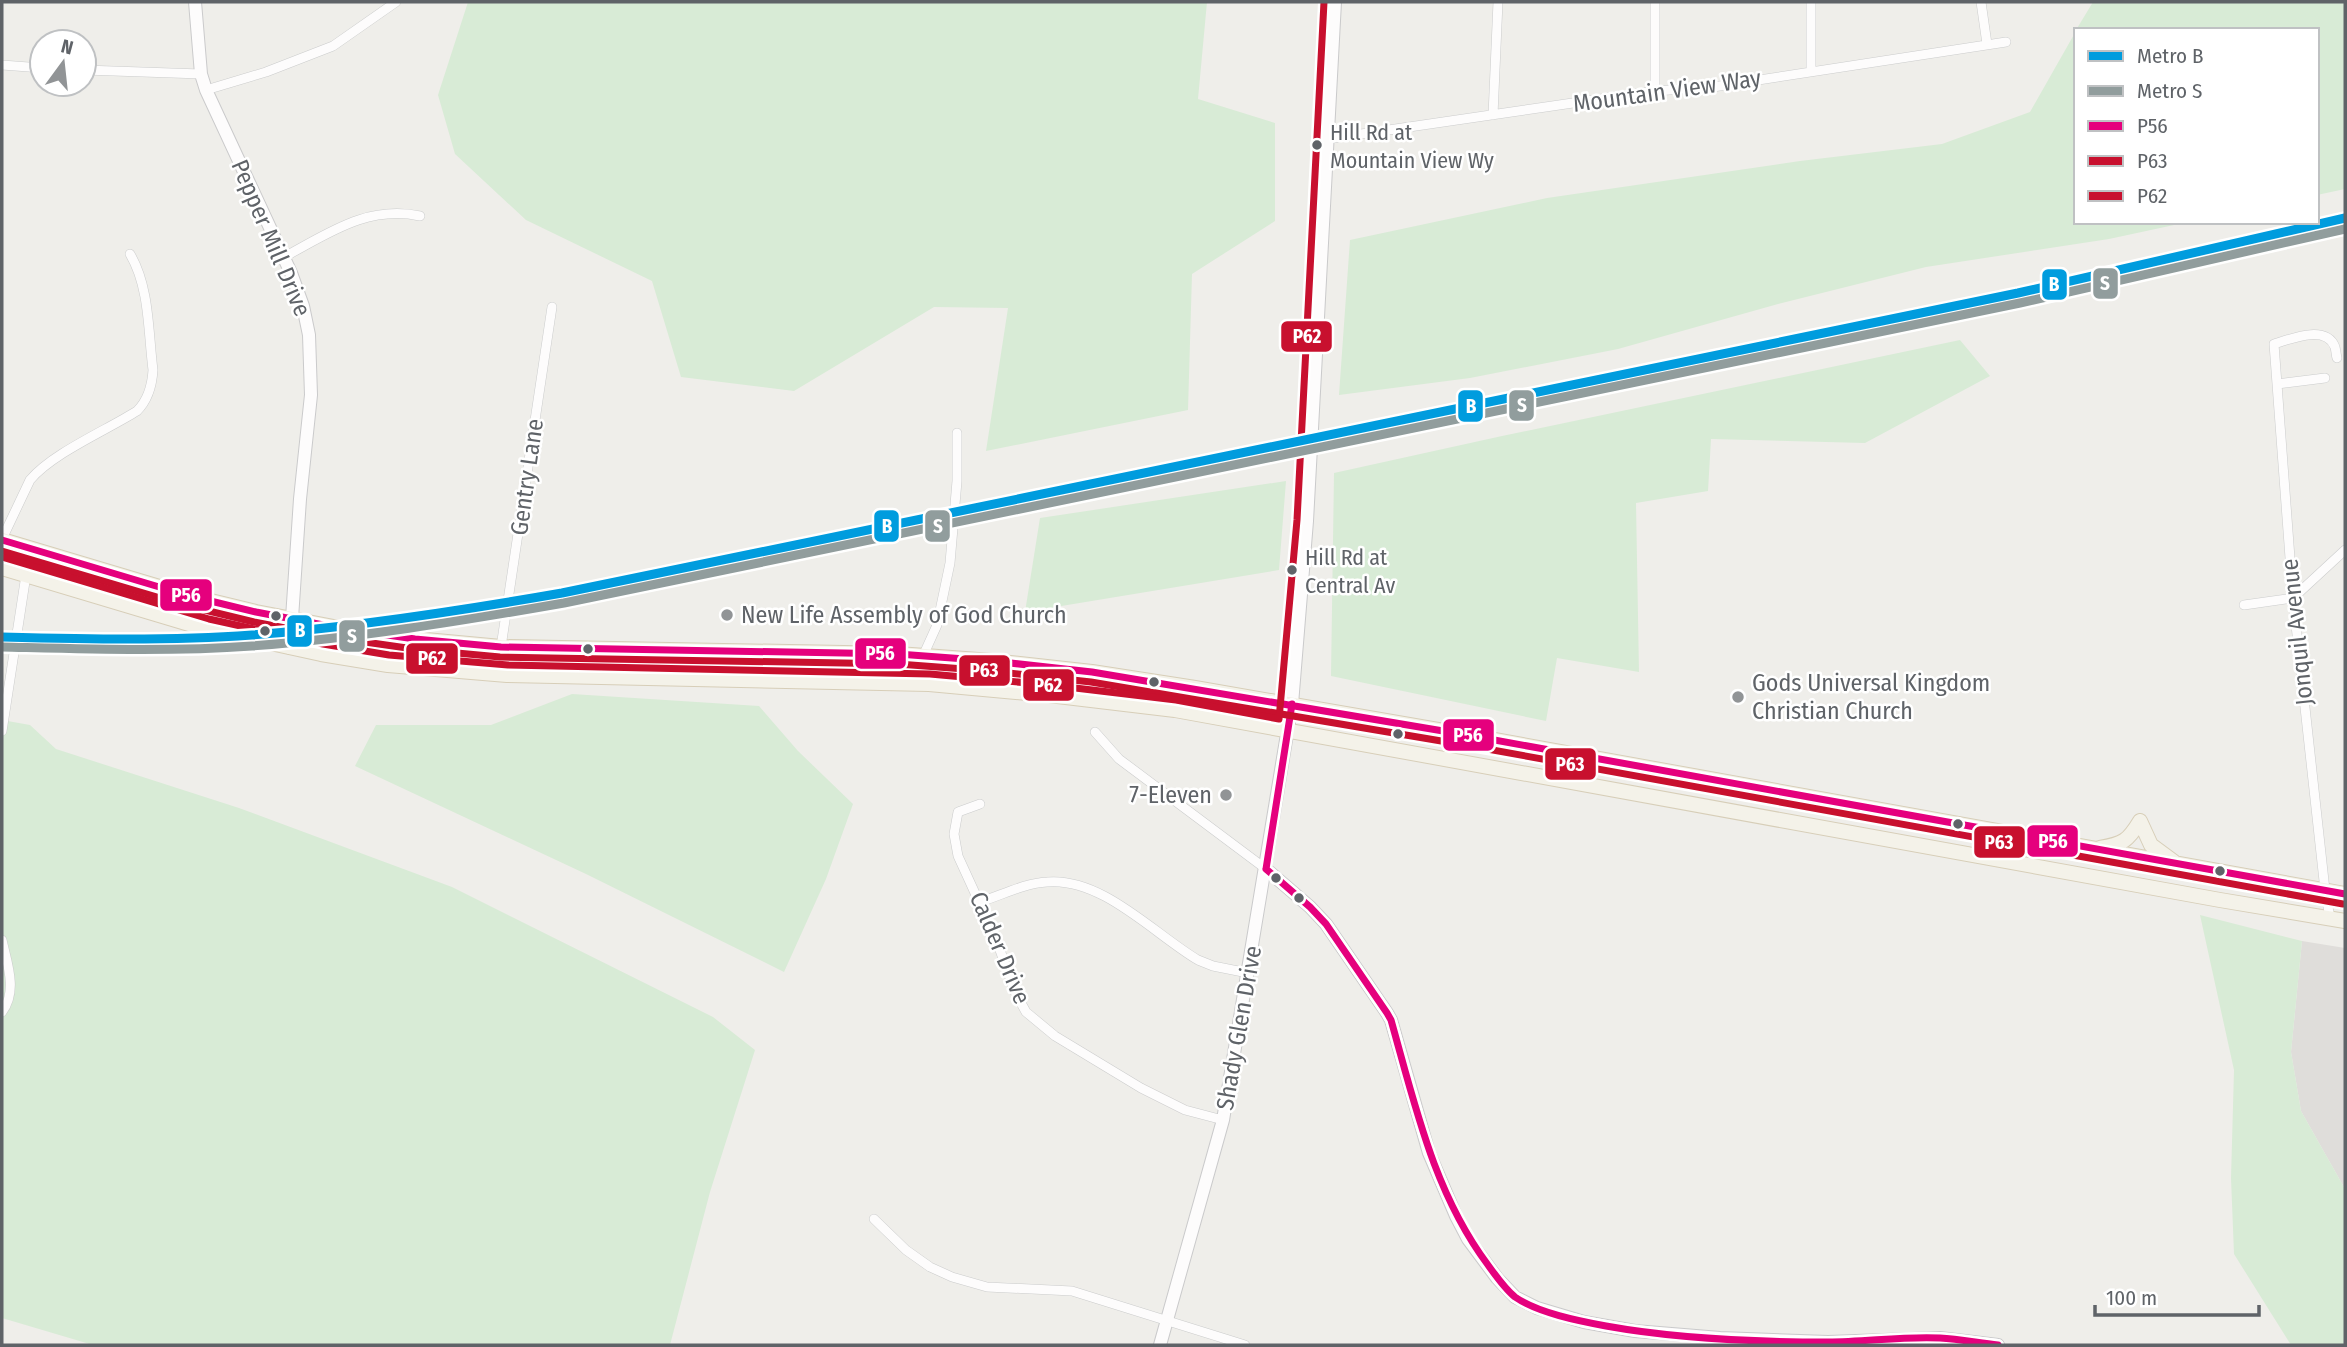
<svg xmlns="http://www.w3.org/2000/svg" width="2347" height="1347" font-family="'Fira Sans Condensed',sans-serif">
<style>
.industrial{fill:#dfddda}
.green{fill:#d8ebd6}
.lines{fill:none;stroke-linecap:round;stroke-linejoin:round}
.street-casing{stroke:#cbcccc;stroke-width:10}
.secondary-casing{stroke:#cacacb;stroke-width:14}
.primary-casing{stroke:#d7ceb8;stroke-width:16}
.street{stroke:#fdfcfc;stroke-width:9}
.secondary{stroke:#fdfcfc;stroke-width:12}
.primary{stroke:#f4f2e9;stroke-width:14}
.bus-1-casing{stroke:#fff;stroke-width:12}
.bus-2-casing{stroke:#fff;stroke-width:12}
.bus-3-casing{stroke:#fff;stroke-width:12}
.bus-1{stroke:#e5007d;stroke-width:7}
.bus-2{stroke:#c8102e;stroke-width:7}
.bus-3{stroke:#c8102e;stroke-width:7}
.metro-1-casing{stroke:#fff;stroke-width:14}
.metro-2-casing{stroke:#fff;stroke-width:14}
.metro-1{stroke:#009cde;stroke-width:9}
.metro-2{stroke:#919d9d;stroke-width:9}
.bus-dot{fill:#5f6368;stroke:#fff;stroke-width:2.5}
.poi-dot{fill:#919496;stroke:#fff;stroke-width:2.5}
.labels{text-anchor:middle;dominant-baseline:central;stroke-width:5;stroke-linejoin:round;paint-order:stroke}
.bus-label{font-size:22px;fill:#5f6368;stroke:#fff;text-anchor:start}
.street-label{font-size:24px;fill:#5f6368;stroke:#fff}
.poi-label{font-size:24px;fill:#5f6368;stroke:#fff;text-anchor:start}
.line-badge{stroke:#fff;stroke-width:2.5}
.badge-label{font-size:19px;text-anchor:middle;font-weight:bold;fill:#fff}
</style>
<rect width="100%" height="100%" fill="#efeeea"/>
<path class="industrial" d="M2302,941L2345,948V1189L2301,1111L2291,1052Z"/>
<path class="green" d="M468,2H1207L1198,99L1275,123V221L1192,274L1188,410L986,451L1008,308L934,307L794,391L681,377L652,281L526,220L455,154L438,95Z
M2093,2H2345V189L2317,195V30H2076Z
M2076,31V222H2188L2109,239L1926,267L1778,304L1618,349L1470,378L1339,395L1350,240L1547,198L1800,161L1942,144L2030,112Z
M1960,340L1990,376L1865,443L1711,439L1708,491L1636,503L1639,672L1557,658L1546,721L1331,676L1334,473L1502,436Z
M1286,481L1279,570L1025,612L1040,518Z
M572,694L759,706L798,751L853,804L826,879L784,972L586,874L355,766L376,725H491Z
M2,720L30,725L56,749L239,808L452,887L713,1017L755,1050L710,1192L670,1345H93L2,1318Z
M2200,915L2302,941L2291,1052L2301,1111L2345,1189V1345H2291L2234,1254L2231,1178L2234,1070Z"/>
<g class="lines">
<g class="street-casing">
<path id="street" d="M1981,2L1987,44
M2,65L42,68
M84,70L201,74
M1811,71V2
M206,90L266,72L333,46L396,2
M1655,91V2
M1493,115L1498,2
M1327,139L1655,91L1713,87L2006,42
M284,257C329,233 367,205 420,216
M2277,384L2325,378
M2,539L30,480C53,453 105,431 137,411C148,400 152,386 153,370C148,332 150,288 130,254
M2244,605L2293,598L2345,550
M501,647L552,307
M923,656L937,625L950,563L957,481V433
M2,731L26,575
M1095,732L1119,759L1266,869
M980,804L958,812L954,834L958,856L996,939L1015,992L1026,1012L1055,1036L1141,1088L1185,1110L1223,1120
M980,902C1002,895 1025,883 1047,882C1102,877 1154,934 1198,960L1213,966L1248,973
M2330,918L2325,890L2293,598L2274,344C2290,339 2326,324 2335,347C2336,351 2336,354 2337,358
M2,940C7,963 18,991 2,1012
M874,1219L906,1250L930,1267L952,1277L987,1287L1072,1291L1245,1345"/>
</g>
<g class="secondary-casing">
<path id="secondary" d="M195,2L201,74L206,90L291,273L303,306L309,335L311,395L300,499L290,648
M1266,869L1310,907L1326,924L1387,1013L1391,1020L1429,1153L1456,1216L1468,1239L1497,1278L1515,1297L1537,1308L1584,1322L1635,1331L1720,1338L1828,1342L1940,1338L1998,1345
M1160,1345L1223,1120L1292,704L1307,521L1335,2"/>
</g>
<g class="primary-casing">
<path id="primary" d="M2,540L186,595L256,612L339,628L415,639L501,647L898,654L992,661L1092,672L1195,688L1467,735L2345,894
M2,568L206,629L321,654L388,665L507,675L929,684L1049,695L1175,710L2220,900L2345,921
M2140,821L2151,845L2174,862
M2100,848C2123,844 2128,841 2140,821"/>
</g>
<use href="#street" class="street"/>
<use href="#secondary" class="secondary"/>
<use href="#primary" class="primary"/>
<g class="bus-1-casing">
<path id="bus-1" d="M2,540L186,595L256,612L339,628L415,639L501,647L898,654L992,661L1092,672L1467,735L2345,894
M1266,869L1310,907L1326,924L1387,1013L1391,1020C1415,1105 1434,1193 1488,1265C1496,1276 1505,1289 1515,1297C1538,1313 1579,1321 1606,1326C1678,1339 1755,1342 1828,1342C1866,1342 1903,1336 1940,1338C1959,1339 1979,1343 1998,1345
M1266,869L1292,704"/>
</g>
<g class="bus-2-casing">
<path id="bus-2" d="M2,551L184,605L254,622L337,638L414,649L500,657L898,664L991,671L1091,682L1465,745L2343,904"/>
</g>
<g class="bus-3-casing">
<path id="bus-3" d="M5,558L209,619L323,644L389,655L508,665L930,674L1050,685L1176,700L1279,719L1297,520L1324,2"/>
</g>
<use href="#bus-1" class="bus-1"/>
<use href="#bus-2" class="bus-2"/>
<use href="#bus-3" class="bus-3"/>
<g class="metro-1-casing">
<path id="metro-1" d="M2,637C85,639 169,641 252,635C356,627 459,611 562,593L2018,293L2345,218"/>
</g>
<g class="metro-2-casing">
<path id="metro-2" d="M2,647C85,649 169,652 252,646C357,638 461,621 564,603L2020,303L2345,229"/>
</g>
<use href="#metro-1" class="metro-1"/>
<use href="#metro-2" class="metro-2"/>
</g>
<g class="bus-dot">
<circle cx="1317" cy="145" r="6"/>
<circle cx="1292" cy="570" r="6"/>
<circle cx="276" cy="616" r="6"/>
<circle cx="265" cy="631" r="6"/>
<circle cx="588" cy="649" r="6"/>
<circle cx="1154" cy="682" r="6"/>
<circle cx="1398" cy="734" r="6"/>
<circle cx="1958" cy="824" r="6"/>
<circle cx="2220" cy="871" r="6"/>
<circle cx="1276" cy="878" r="6"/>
<circle cx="1299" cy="898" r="6"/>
</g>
<g class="poi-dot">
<circle cx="727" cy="615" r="7"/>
<circle cx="1738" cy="697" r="7"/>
<circle cx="1226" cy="795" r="7"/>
</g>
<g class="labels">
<g class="bus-label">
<text x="1330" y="132">Hill Rd at<tspan x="1330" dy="28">Mountain View Wy</tspan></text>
<text x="1305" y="557">Hill Rd at<tspan x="1305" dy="28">Central Av</tspan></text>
</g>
<g class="street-label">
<text transform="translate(1667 91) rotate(-8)">Mountain View Way</text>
<text transform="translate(271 238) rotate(67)">Pepper Mill Drive</text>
<text transform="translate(527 477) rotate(-82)">Gentry Lane</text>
<text transform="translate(2297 632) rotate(-96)">Jonquil Avenue</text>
<text transform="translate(1000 948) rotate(67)">Calder Drive</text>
<text transform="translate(1239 1028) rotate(-80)">Shady Glen Drive</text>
</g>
<g class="poi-label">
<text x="741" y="615">New Life Assembly of God Church</text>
<text x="1752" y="683">Gods Universal Kingdom<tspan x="1752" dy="28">Christian Church</tspan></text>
<text x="1212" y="795" text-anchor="end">7-Eleven</text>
</g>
</g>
<g class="line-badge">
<rect x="2092" y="267" width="27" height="33" rx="7" fill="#919d9d"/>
<rect x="2041" y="268" width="27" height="33" rx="7" fill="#009cde"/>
<rect x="1280" y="320" width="53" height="33" rx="7" fill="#c8102e"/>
<rect x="1508" y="389" width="27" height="33" rx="7" fill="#919d9d"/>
<rect x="1457" y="389" width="27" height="34" rx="7" fill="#009cde"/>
<rect x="924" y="509" width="27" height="34" rx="7" fill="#919d9d"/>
<rect x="873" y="509" width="27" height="34" rx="7" fill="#009cde"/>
<rect x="159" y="578" width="54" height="34" rx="7" fill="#e5007d"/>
<rect x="286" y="614" width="27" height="34" rx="7" fill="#009cde"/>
<rect x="338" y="619" width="28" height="34" rx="7" fill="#919d9d"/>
<rect x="854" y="637" width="53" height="33" rx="7" fill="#e5007d"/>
<rect x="405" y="642" width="54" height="33" rx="7" fill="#c8102e"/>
<rect x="958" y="654" width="53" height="33" rx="7" fill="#c8102e"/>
<rect x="1022" y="668" width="53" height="34" rx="7" fill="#c8102e"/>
<rect x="1442" y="718" width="53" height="34" rx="7" fill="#e5007d"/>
<rect x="1544" y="747" width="53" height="34" rx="7" fill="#c8102e"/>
<rect x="2026" y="824" width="53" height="34" rx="7" fill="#e5007d"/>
<rect x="1973" y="825" width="53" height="34" rx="7" fill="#c8102e"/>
</g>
<g class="badge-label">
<text x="2105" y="290">S</text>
<text x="2054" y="291">B</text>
<text x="1307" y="343">P62</text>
<text x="1522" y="412">S</text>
<text x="1471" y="413">B</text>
<text x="938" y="533">S</text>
<text x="887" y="533">B</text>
<text x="186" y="602">P56</text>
<text x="300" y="637">B</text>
<text x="352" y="643">S</text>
<text x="880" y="660">P56</text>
<text x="432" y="665">P62</text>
<text x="984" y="677">P63</text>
<text x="1048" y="692">P62</text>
<text x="1468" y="742">P56</text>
<text x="1570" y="771">P63</text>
<text x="2053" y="848">P56</text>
<text x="1999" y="849">P63</text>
</g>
<rect width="2347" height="1347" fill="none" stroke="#5f6368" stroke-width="7"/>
<rect x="2074" y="28" width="245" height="196" fill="#ffffff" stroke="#bfc1c3" stroke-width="2"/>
<rect x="2088" y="51" width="35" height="10" fill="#009cde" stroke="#bfc1c3" stroke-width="2"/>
<text x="2137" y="63" font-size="21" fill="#5f6368">Metro B</text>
<rect x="2088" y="86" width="35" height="10" fill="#919d9d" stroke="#bfc1c3" stroke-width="2"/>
<text x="2137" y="98" font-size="21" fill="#5f6368">Metro S</text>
<rect x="2088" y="121" width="35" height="10" fill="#e5007d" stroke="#bfc1c3" stroke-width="2"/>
<text x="2137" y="133" font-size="21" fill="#5f6368">P56</text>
<rect x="2088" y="156" width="35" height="10" fill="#c8102e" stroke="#bfc1c3" stroke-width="2"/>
<text x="2137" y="168" font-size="21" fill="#5f6368">P63</text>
<rect x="2088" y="191" width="35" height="10" fill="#c8102e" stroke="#bfc1c3" stroke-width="2"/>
<text x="2137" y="203" font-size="21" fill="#5f6368">P62</text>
<g transform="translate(63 63) rotate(15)"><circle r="33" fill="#ffffff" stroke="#bfc1c3" stroke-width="2"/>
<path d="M0-5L12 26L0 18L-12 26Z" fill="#919496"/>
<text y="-10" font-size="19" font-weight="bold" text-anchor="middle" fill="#5f6368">N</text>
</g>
<path d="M2095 1305v10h164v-10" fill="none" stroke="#5f6368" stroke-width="3.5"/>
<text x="2106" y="1305" font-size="21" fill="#5f6368" stroke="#ffffff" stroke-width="5" paint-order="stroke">100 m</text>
</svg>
